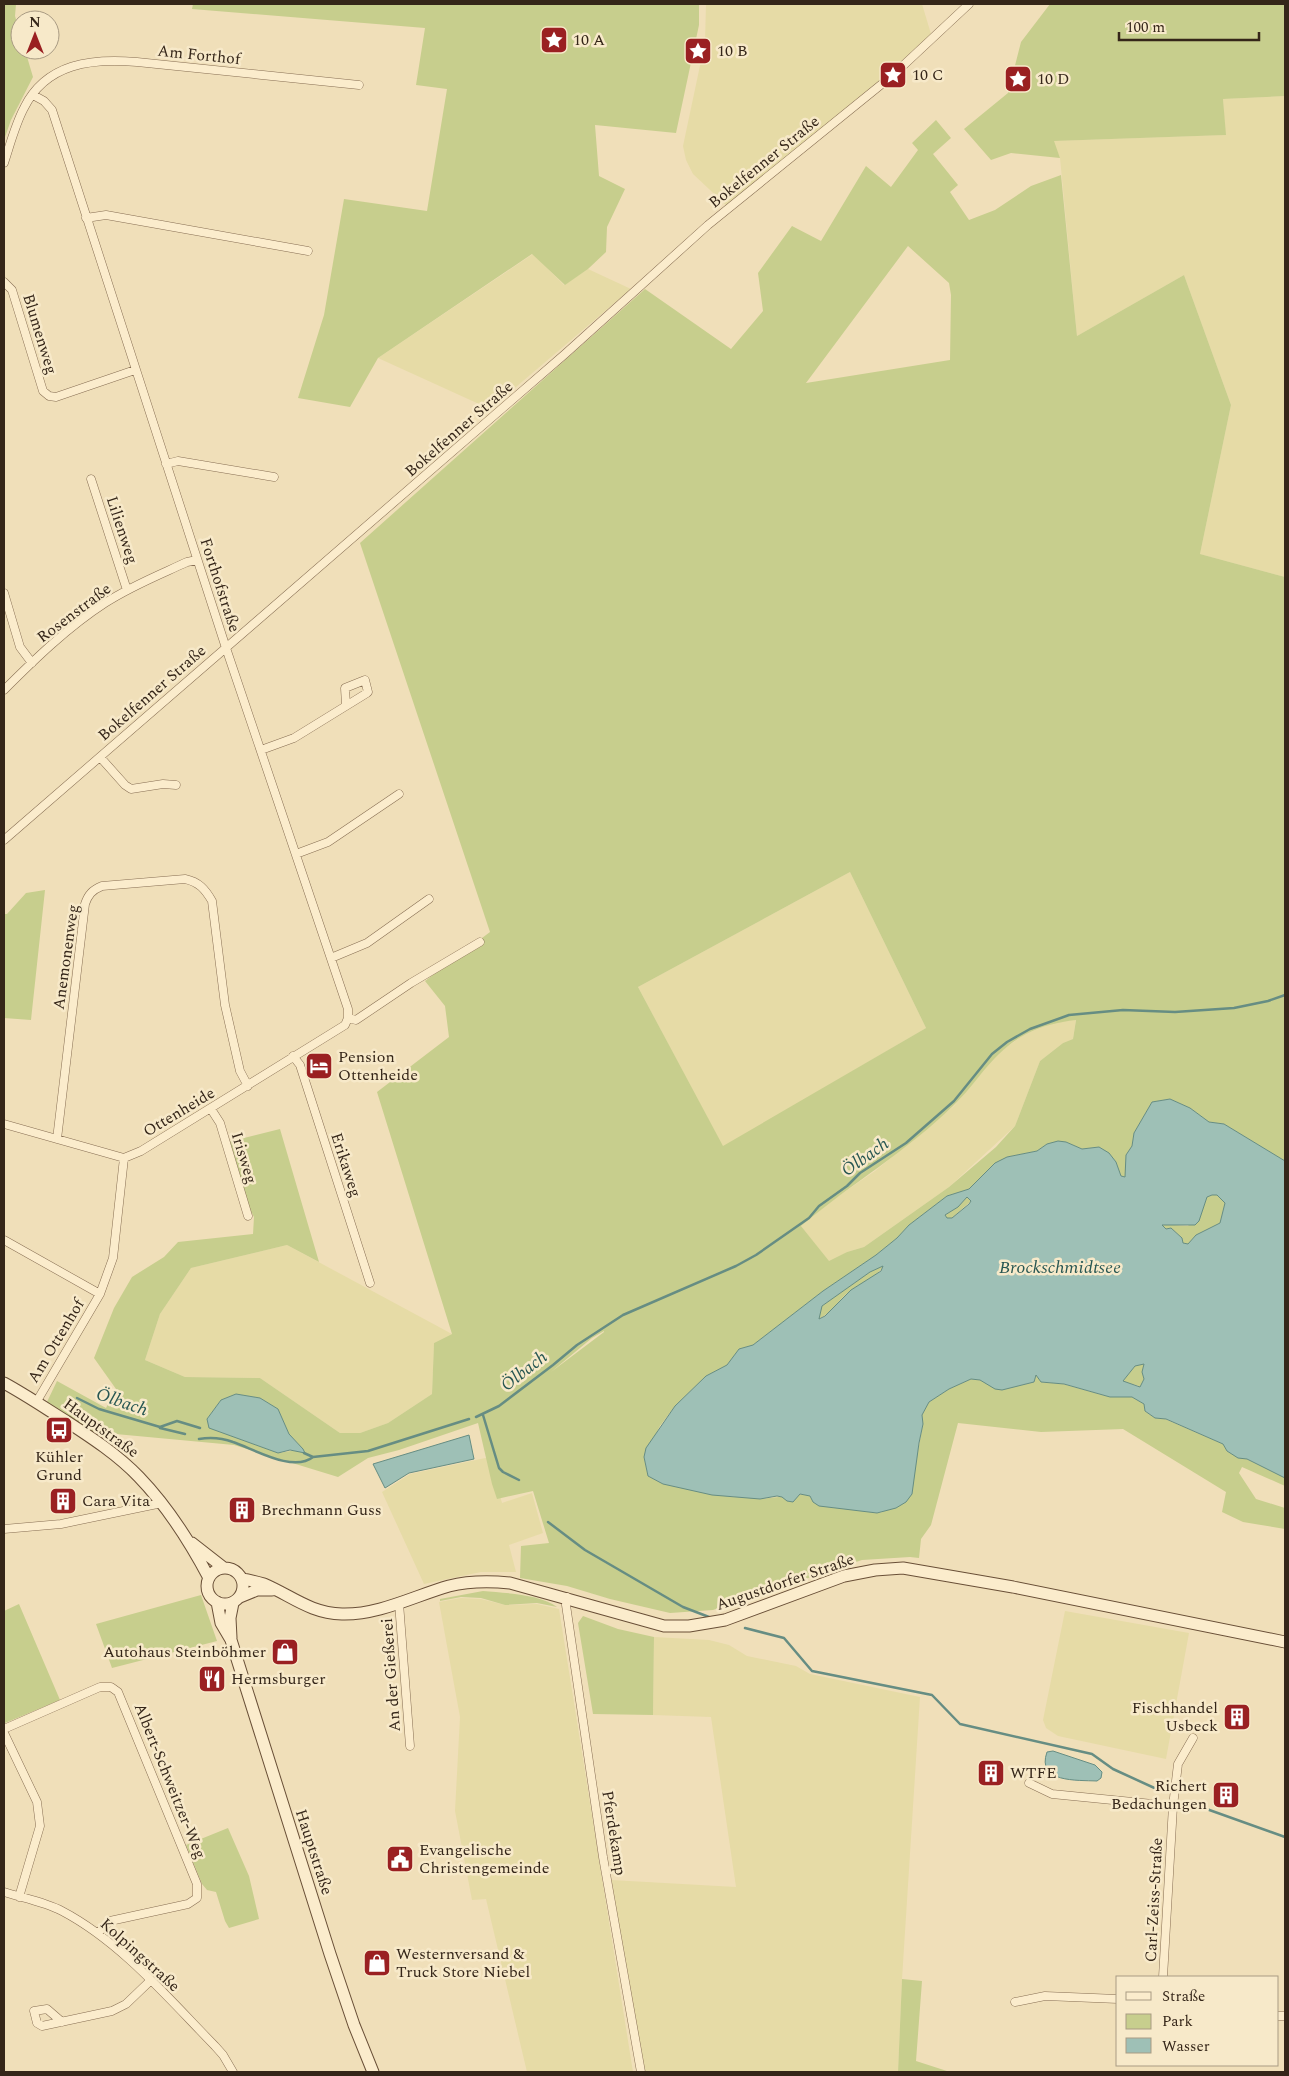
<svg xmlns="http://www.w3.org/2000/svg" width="1289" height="2076" font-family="Spectral,serif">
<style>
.farmland{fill:#e6dba6}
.green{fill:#c7ce8d;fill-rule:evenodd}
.water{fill:#9ec0b6;stroke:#668d83;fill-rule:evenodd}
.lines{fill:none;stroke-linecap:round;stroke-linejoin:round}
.stream{stroke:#668d83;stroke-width:2.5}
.minor-casing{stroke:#876e53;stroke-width:9}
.secondary-casing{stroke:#694f37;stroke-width:13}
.minor{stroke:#fbeccc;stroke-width:8}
.secondary{stroke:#fbeccc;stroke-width:11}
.labels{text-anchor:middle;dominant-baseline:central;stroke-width:5;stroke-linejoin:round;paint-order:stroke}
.poi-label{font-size:16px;fill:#352619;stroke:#f7e9c9;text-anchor:start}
.street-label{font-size:16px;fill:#352619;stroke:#f7e9c9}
.water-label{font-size:18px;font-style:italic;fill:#275652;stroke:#f7e9c9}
</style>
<rect width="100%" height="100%" fill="#f0dfb9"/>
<path class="farmland" d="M706,4H922L931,34L861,98L726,205L693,174L686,160L683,146L705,42Z
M1285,96V577L1200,554L1231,405L1184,275L1077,336L1060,158L1053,141L1225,135L1223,99Z
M533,254L564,285L588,269L631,289L490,409L378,358Z
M850,872L926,1028L723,1147L638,987Z
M1076,1019L1073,1039L1063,1043L1040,1061L1015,1126L949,1187L864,1247L847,1252L829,1262L801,1226L824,1206L875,1171L954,1106L997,1054L1025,1034L1056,1022Z
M287,1245L452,1334L434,1343L432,1394L388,1423L360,1433H340L260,1378L185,1377L145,1360L160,1314L191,1268Z
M490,1457L502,1503L532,1493L543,1533L509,1545L516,1572H481L424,1584L382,1492L410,1474Z
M461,1598L481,1599L505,1605L537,1604L559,1609L633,2072H527L486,1899L472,1900L455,1811L460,1717L439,1602Z
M1065,1611L1189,1633L1166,1759L1058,1736L1046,1728L1043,1720Z
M654,1637L709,1640L729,1645L747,1656L796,1666L810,1674L920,1697L902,1979L898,2072H645L611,1880L736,1887L711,1717L653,1715Z"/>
<path class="green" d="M4,4H16L15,16L20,33V50H25L33,77L11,120L4,140Z
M193,4H699V25L676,133L595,125L599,176L625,189L607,227L606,252L588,269L565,285L532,254L378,358L350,407L298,398L324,315L344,199L427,211L447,89L416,85L425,28L192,9Z
M1050,4H1285V96L1223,99L1226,135L1054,141L1060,158L1011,153L991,160L964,129L1008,93L1021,42Z
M936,120L951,138L933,154L958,185L950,192L969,220L995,210L1031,186L1061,175L1077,336L1184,275L1231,405L1200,554L1285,577V1161L1224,1124L1209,1122L1190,1108L1170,1099L1152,1102L1134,1133L1132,1146L1126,1155V1177L1121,1176L1116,1162L1099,1147L1082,1149L1066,1142L1047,1144L1037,1151L1007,1157L969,1189L947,1196L909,1225L897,1238L876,1255L823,1291L753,1345L739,1349L727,1365L706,1376L675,1406L660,1426L644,1457L648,1476L663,1484L732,1497H750L760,1499L806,1494L810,1496L813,1502L876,1513L883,1512L916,1461L923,1424L922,1415L929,1402L949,1389L971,1379L980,1380L988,1384L1018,1386L1034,1382L1036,1375L1041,1382L1063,1384L1110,1397H1132L1144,1404L1145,1411L1155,1418L1165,1419L1223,1444L1227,1451L1238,1457L1247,1459L1285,1478V1486L1242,1467L1239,1473L1256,1499L1285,1508V1529L1243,1522L1222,1512L1226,1492L1123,1429L1041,1432L958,1423L931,1525L921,1539L919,1558L910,1557L862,1560L713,1610L670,1613L610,1599L567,1586L520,1578L521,1546L549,1543L533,1491L497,1499L492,1484L478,1423L399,1450L368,1458L338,1477L234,1445L94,1432L46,1404L57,1381L106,1408L116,1389L94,1358L114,1308L132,1277L164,1257L178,1242L253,1234L254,1217L248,1206L228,1142L280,1129L319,1262L287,1245L191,1268L160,1314L145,1360L185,1377L260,1378L340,1433H360L388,1423L432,1394L434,1343L452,1334L377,1092L449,1037L445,1006L425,981L490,932L360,543L645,289L731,349L763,311L758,273L792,226L821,241L866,166L891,187L918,150L912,143ZM908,246L949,283L951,295L950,360L806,383ZM850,872L926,1028L723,1146L638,987ZM1076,1020L1073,1039L1063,1043L1040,1061L1015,1126L996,1147L949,1187L864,1247L847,1252L829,1261L801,1226C851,1184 907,1151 953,1106C979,1081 992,1052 1026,1034C1042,1026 1058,1022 1076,1020ZM604,1331V1332L551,1372L592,1338ZM236,1394L260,1398L278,1409L289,1434L303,1449L278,1453L218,1431L207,1419L221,1400Z
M45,890L31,1020L4,1018V914H7L26,893Z
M1212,1195H1217L1225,1203L1220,1223L1196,1235L1188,1244L1183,1243L1182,1238L1171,1228L1166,1229L1161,1224L1188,1226L1203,1208L1207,1197Z
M967,1197L971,1201L952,1218H947L945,1215L958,1207Z
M884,1265C877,1278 861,1282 850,1291C839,1299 831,1314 818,1319L822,1306L870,1272Z
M1144,1363L1142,1372L1144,1379L1140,1387C1135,1383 1128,1385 1123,1381L1135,1366Z
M483,1591C505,1593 540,1594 557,1607L537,1603L505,1605L481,1598L461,1597L440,1601V1599Z
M201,1595L217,1641L112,1668L96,1624Z
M19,1604L60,1700L5,1723L4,1719V1611Z
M583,1616L618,1629L654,1637L653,1715L593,1714L578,1623Z
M228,1828L249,1876L259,1919L229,1928L225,1921L216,1892L207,1890L202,1884L186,1845Z
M902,1979L922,1981L916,2061L950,2072H898Z"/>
<path class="water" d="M1170,1099L1190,1108L1209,1122L1224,1124L1285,1161V1478L1247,1459L1238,1458L1227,1451L1223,1444L1166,1419L1155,1418L1145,1411L1144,1404L1132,1397H1110L1064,1384L1041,1382L1036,1375L1034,1382L1002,1390L995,1389L980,1380L971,1379L949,1389L929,1402L922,1415L923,1424L919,1443L912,1494L906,1502L896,1508L877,1513L819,1506L813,1502L810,1496L800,1494L793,1502L787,1501L782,1497L777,1496L760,1499L712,1495L663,1484L648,1476L644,1457L646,1448L675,1406L706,1376L727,1365L739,1349L753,1345L823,1291L876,1255L897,1238L909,1225L947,1196L969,1189L995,1163L1007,1157L1037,1151L1047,1144L1058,1141L1066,1142L1082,1149L1099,1147L1109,1153L1116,1162L1121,1176L1125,1177L1126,1155L1132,1146L1134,1133L1152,1102ZM1212,1195H1217L1225,1203L1220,1223L1196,1235L1188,1244L1183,1243L1182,1238L1171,1228L1166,1229L1162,1225H1195L1199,1221L1207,1197ZM967,1197L971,1201L969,1204L952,1218H947L945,1215L958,1207ZM883,1266L881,1271L851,1290L825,1316L819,1319L822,1306L870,1272ZM1144,1364L1142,1372L1144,1379L1140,1387L1123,1381L1135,1366Z
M236,1394L260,1398L278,1409L289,1434L303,1449L305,1453L290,1450L278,1453L209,1428L207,1419L221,1400Z
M469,1435L474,1459L409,1473L385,1488L373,1464Z
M1053,1751L1095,1765L1102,1772L1101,1778L1097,1781C1077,1780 1036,1783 1047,1752Z"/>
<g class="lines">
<path class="stream" d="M77,1398L99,1409L160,1427L177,1421L200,1428
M483,1415L499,1468L503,1472L519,1480
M476,1417L499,1406L553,1365L577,1345L623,1315L736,1266L756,1255L809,1218L819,1206L847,1186L860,1173L906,1143L954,1101L992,1054L1007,1042L1030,1029L1069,1015L1123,1010L1175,1012L1234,1008L1268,1001L1285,995
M160,1428L185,1434
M199,1439C211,1437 222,1438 233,1442C254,1449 293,1473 313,1457
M304,1453L313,1457L368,1451L469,1419
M548,1522L585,1550L683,1607L709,1617
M745,1628L784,1638L812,1671L932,1695L960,1724L1092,1754L1113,1769L1161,1791
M1187,1802L1285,1837"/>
<g class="minor-casing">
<path id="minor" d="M4,163C10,145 15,125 24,108C46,63 92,58 137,62L359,85
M86,218L106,215L308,251
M4,282L12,290L43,391L49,396L56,397L135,370
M166,464L178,461L274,477
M91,479L127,590
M4,593L20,647L32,663
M4,690C35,659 68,627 105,603C131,586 159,575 187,562L197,560
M261,750L294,738L367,693L368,692L365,680L345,688L346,705
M100,757L125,785L131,789L163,784L176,785
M4,840L565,354L708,225L893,75L969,4
M296,854L328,842L399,794
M331,958L367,943L429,899
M348,1018L356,1020L411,983L480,942
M293,1056L300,1065L370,1283
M211,1109L220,1123L248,1216
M4,1124L124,1158L141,1151L345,1025L348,1018V1009L226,648L52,110L44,101L33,95
M57,1139L85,904C88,895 92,890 102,886L185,879C199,882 205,889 212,901L225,1005L240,1071L248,1086
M4,1240L100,1294
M37,1401L100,1294L113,1258L124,1158
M4,1529L61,1524L162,1503
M567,1597L566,1605L603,1857L641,2072
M399,1603L410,1746
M4,1729L100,1687H111L118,1692L197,1884V1898L188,1904L110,1921L98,1933
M4,1733L37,1802L40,1826L19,1897
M1029,1783L1052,1794L1173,1806
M4,1892C23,1898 45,1902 62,1911C121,1942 169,1999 215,2046L223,2055L233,2072
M1163,1977L1173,1806L1178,1764L1193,1738
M1015,2002L1045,1996L1118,1999
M1278,2016H1285
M62,2022L47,2009L34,2011L37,2023L42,2026L112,2011L126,2004L150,1981"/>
</g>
<g class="secondary-casing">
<path id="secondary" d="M4,1383C26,1395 45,1408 66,1421C92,1438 118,1455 139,1477C168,1507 190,1542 209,1578
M192,1543L224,1568
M207 1586a18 18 0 1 1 36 0a18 18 0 1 1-36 0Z
M242,1579C250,1580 257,1582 264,1584C292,1596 310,1613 342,1614C379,1615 414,1596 449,1586C469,1581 489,1581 510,1583L664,1626H689L725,1620L844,1576L875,1570L903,1568L1013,1587L1285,1642
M240,1597L257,1590H272
M217,1602L221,1623L231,1640L330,1954L354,2025L373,2072
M231,1638L230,1618L233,1603"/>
</g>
<use href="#minor" class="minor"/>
<use href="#secondary" class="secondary"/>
</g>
<defs>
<g id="sight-square" transform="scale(1.4375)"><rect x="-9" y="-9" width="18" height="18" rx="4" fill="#9a2022" stroke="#f7e9c9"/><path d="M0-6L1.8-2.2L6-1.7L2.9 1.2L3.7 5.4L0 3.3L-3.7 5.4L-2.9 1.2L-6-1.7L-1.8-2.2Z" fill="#fff"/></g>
<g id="hotel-square" transform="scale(1.4375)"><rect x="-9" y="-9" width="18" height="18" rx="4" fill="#9a2022" stroke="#f7e9c9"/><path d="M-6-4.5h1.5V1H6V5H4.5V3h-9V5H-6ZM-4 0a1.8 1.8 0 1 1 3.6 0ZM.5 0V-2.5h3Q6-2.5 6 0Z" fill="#fff"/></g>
<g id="bus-square" transform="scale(1.4375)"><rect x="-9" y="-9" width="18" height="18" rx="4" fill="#9a2022" stroke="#f7e9c9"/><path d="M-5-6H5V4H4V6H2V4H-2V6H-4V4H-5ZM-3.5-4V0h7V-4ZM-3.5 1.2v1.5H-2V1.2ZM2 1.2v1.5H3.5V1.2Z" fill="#fff"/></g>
<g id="building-square" transform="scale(1.4375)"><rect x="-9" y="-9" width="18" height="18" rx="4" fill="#9a2022" stroke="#f7e9c9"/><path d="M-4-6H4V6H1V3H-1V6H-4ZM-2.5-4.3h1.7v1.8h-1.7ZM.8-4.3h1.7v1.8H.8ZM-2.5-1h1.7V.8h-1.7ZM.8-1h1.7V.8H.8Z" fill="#fff"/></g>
<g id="shop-square" transform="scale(1.4375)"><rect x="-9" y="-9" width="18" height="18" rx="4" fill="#9a2022" stroke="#f7e9c9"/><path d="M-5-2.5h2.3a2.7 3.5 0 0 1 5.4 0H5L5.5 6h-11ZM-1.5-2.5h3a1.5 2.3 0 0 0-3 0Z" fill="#fff"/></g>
<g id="restaurant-square" transform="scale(1.4375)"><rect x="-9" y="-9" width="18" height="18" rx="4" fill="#9a2022" stroke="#f7e9c9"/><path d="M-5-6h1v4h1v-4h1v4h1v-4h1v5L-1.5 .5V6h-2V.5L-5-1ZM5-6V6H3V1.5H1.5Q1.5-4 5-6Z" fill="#fff"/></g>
<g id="civic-square" transform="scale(1.4375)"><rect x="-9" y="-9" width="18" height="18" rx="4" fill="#9a2022" stroke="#f7e9c9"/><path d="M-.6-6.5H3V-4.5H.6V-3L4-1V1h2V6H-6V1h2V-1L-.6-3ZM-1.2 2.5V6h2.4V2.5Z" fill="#fff"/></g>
</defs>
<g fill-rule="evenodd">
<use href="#sight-square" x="554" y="40"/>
<use href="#sight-square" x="698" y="51"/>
<use href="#sight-square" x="893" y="75"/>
<use href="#sight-square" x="1018" y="79"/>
<use href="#hotel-square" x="319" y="1066"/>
<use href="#bus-square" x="59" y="1430"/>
<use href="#building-square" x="63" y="1501"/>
<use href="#building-square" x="242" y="1510"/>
<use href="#shop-square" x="285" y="1652"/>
<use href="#restaurant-square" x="212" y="1679"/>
<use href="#building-square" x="1237" y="1717"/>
<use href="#building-square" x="991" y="1773"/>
<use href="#building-square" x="1226" y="1795"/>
<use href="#civic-square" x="400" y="1859"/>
<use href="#shop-square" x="377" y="1963"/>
</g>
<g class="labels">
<g class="poi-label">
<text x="573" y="40">10 A</text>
<text x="717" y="51">10 B</text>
<text x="912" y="75">10 C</text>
<text x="1037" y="79">10 D</text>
<text x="338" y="1057">Pension<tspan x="338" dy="18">Ottenheide</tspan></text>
<text x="59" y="1457" text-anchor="middle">Kühler<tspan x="59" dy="18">Grund</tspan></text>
<text x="82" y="1501">Cara Vita</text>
<text x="261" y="1510">Brechmann Guss</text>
<text x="266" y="1652" text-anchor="end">Autohaus Steinböhmer</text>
<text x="231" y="1679">Hermsburger</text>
<text x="1218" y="1708" text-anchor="end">Fischhandel<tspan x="1218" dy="18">Usbeck</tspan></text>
<text x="1010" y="1773">WTFE</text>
<text x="1207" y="1786" text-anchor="end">Richert<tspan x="1207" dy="18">Bedachungen</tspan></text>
<text x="419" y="1850">Evangelische<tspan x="419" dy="18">Christengemeinde</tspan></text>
<text x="396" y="1954">Westernversand &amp;<tspan x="396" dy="18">Truck Store Niebel</tspan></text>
</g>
<g class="street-label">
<text transform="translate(199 55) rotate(6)">Am Forthof</text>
<text transform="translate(764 162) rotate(-39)">Bokelfenner Straße</text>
<text transform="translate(40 334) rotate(73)">Blumenweg</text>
<text transform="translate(459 429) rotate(-41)">Bokelfenner Straße</text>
<text transform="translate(122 530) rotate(72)">Lilienweg</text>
<text transform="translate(220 585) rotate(72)">Forthofstraße</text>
<text transform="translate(74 613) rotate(-37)">Rosenstraße</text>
<text transform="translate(152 693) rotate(-41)">Bokelfenner Straße</text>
<text transform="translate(66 957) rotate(-82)">Anemonenweg</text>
<text transform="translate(179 1112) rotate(-31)">Ottenheide</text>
<text transform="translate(244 1158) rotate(73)">Irisweg</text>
<text transform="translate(346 1165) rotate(72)">Erikaweg</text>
<text transform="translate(56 1341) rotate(-59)">Am Ottenhof</text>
<text transform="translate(101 1428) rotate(36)">Hauptstraße</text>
<text transform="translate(785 1582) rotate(-19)">Augustdorfer Straße</text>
<text transform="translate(391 1675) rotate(-94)">An der Gießerei</text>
<text transform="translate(170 1781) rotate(68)">Albert-Schweitzer-Weg</text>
<text transform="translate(614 1833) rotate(81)">Pferdekamp</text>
<text transform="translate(314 1852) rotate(72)">Hauptstraße</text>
<text transform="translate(1154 1900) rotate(-87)">Carl-Zeiss-Straße</text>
<text transform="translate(140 1955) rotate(42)">Kolpingstraße</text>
</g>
<g class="water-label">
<text transform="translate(865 1157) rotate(-35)">Ölbach</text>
<text x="1060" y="1267">Brockschmidtsee</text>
<text transform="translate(524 1371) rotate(-38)">Ölbach</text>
<text transform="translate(122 1402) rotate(19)">Ölbach</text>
</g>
</g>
<rect width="1289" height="2076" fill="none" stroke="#352619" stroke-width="10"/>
<rect x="1116" y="1976" width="162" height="90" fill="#f7e9c9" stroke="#a99b83"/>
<rect x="1126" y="1992" width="25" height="8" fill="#fbeccc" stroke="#a99b83"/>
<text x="1162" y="2001" font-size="15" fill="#352619">Straße</text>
<rect x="1126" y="2014" width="25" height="15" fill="#c7ce8d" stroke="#a99b83"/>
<text x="1162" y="2026" font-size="15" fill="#352619">Park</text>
<rect x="1126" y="2038" width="25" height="15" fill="#9ec0b6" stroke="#a99b83"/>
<text x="1162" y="2051" font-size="15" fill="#352619">Wasser</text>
<g transform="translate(35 35)"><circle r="24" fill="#f7e9c9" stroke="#a99b83"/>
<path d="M0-4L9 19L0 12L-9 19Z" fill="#9a2022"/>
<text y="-8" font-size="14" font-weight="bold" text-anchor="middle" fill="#352619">N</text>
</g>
<path d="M1119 32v8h140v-8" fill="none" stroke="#352619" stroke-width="2.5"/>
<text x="1126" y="32" font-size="15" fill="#352619" stroke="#f7e9c9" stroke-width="4" paint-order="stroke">100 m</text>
</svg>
